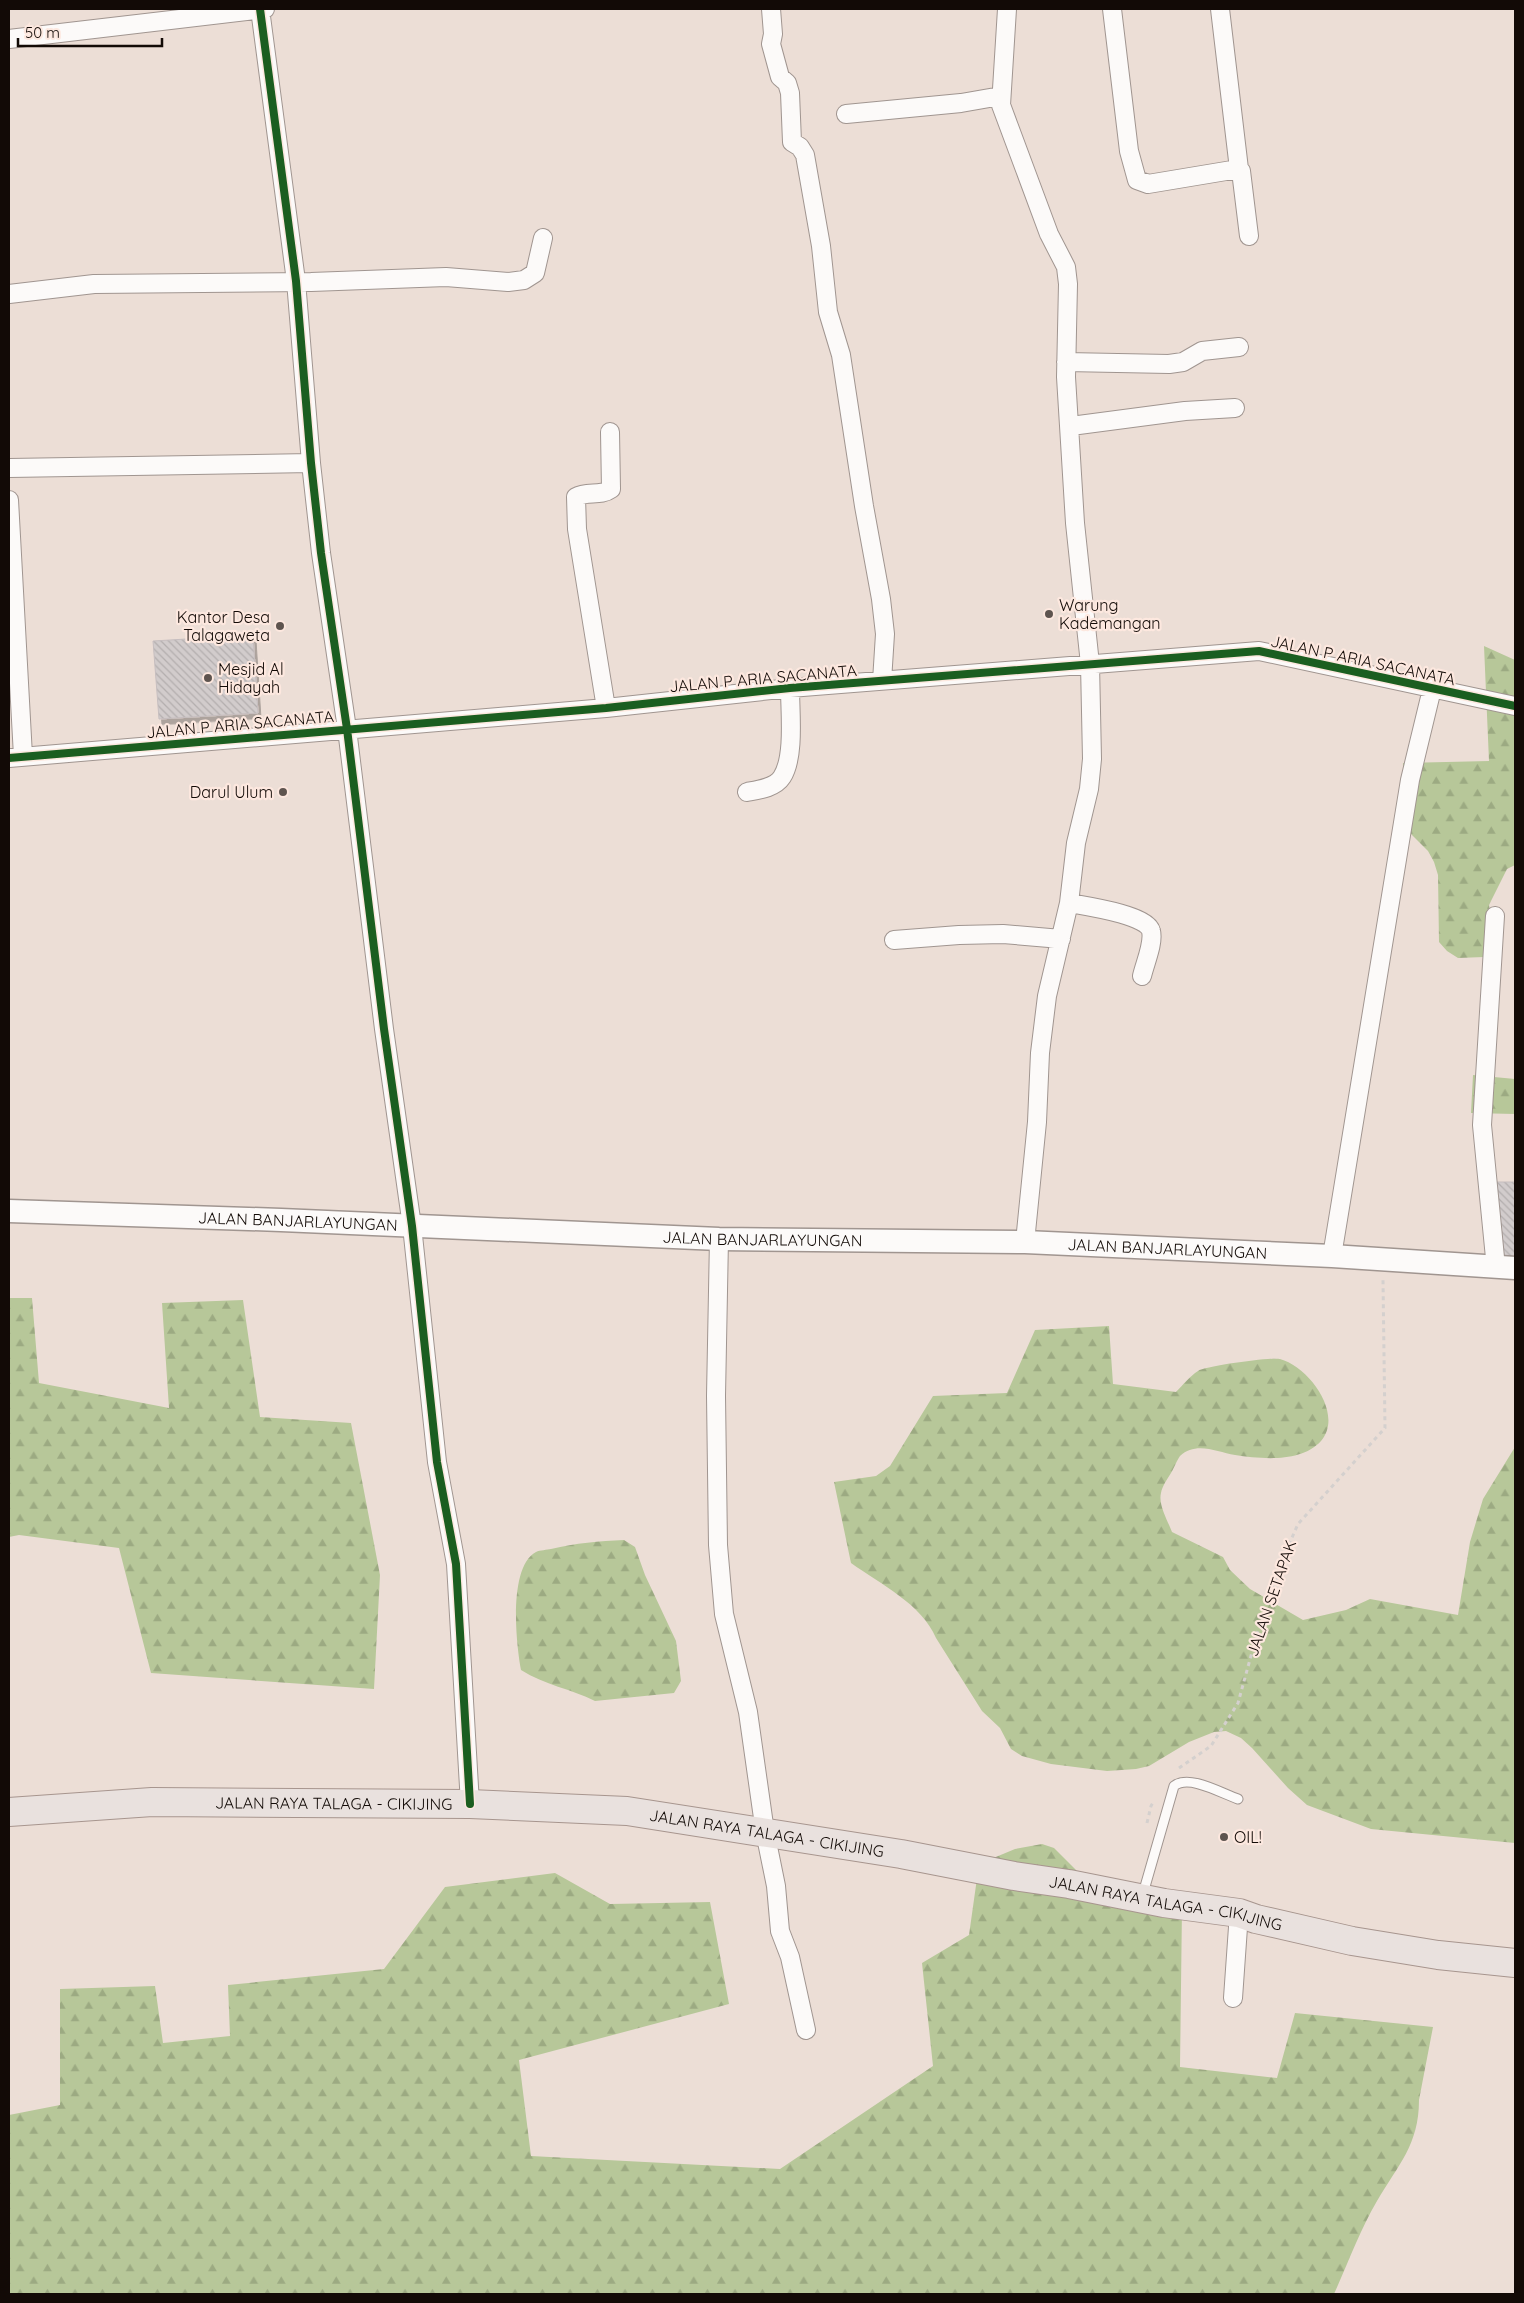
<svg xmlns="http://www.w3.org/2000/svg" width="1524" height="2303" font-family="Quicksand,sans-serif">
<style>
.forest{fill:url(#forest-firs)}
.building{fill:url(#building-back-hatch);stroke:#c6bebf;filter:url(#shadow)}
.lines{fill:none;stroke-linecap:round;stroke-linejoin:round}
.service-casing{stroke:#a09590;stroke-width:11}
.minor-casing{stroke:#a09590;stroke-width:20}
.tertiary-casing{stroke:#a09590;stroke-width:25}
.primary-casing{stroke:#a7958e;stroke-width:30}
.path{stroke:#d4d0ce;stroke-width:3;stroke-dasharray:4 4;stroke-linecap:butt}
.service{stroke:#fcfaf9;stroke-width:9}
.minor{stroke:#fcfaf9;stroke-width:18}
.tertiary{stroke:#fcfaf9;stroke-width:22}
.primary{stroke:#e9e1de;stroke-width:28}
.cycleway-casing{stroke:#fde8df;stroke-width:11}
.cycleway{stroke:#1b5e20;stroke-width:8}
.poi-dot{fill:#5e544f;stroke:#fde8df;stroke-width:2}
.labels{text-anchor:middle;dominant-baseline:central;stroke-width:4.5;stroke-linejoin:round;paint-order:stroke}
.poi-label{font-size:16px;fill:#120a06;stroke:#fde8df;text-anchor:start}
.street-label{font-size:16px;fill:#120a06;stroke:#fde8df}
</style>
<defs>
<pattern id="forest-firs" width="22" height="20" patternUnits="userSpaceOnUse" patternTransform="scale(1.25)"><rect width="22" height="20" fill="#b7c799"/><path d="M5 1l3.5 6h-7zM16 11l3.5 6h-7z" fill="#9caa82"/></pattern>
<pattern id="building-back-hatch" width="6" height="6" patternUnits="userSpaceOnUse" patternTransform="scale(1.25)"><rect width="6" height="6" fill="#d2cccc"/><path d="M-1 5l2 2M0 0l6 6M5-1l2 2" fill="none" stroke="#b3aeae"/></pattern>
<filter id="shadow"><feDropShadow dx="3" dy="5.5" stdDeviation="0" flood-color="#0004"/></filter>
</defs>
<rect width="100%" height="100%" fill="#ecded6"/>
<path class="forest" d="M1484,646L1515,660V865L1507,869L1489,905L1493,932L1484,957L1458,958L1447,951L1439,942L1438,875L1434,862L1428,851L1408,831L1403,763L1489,761Z
M1473,1075L1515,1079V1114L1471,1113Z
M9,1298H32L39,1383L169,1408L162,1303L243,1300L260,1417L351,1423L380,1575L374,1689L151,1673L119,1548L19,1535L9,1537Z
M1109,1326L1113,1384L1176,1392C1183,1385 1190,1376 1198,1371C1205,1366 1271,1357 1280,1359C1309,1367 1344,1414 1321,1441C1301,1463 1262,1459 1235,1455C1217,1452 1196,1441 1180,1456C1177,1460 1174,1468 1171,1473C1168,1478 1162,1486 1161,1493C1158,1505 1168,1521 1172,1532L1223,1557L1230,1570L1250,1589L1303,1620L1346,1610L1370,1599L1458,1615L1470,1542L1483,1499L1515,1447V1843L1371,1829L1307,1805L1288,1788L1252,1748L1241,1738L1226,1731L1214,1732L1189,1742L1149,1766L1136,1769L1107,1771L1051,1764L1022,1756L1011,1749L1000,1728L982,1711L936,1638C922,1604 880,1584 851,1563L834,1482L876,1476L890,1466L933,1396L1007,1393L1035,1330Z
M624,1540L635,1547L645,1575L676,1641L681,1681L674,1693L595,1701C571,1689 545,1685 521,1670C516,1644 508,1567 536,1552C540,1550 547,1550 551,1549C576,1543 599,1541 624,1540Z
M1042,1844L1054,1848L1099,1893L1182,1907L1180,2067L1277,2078L1295,2013L1433,2027L1419,2100C1419,2145 1398,2165 1377,2201C1360,2230 1348,2263 1334,2294H9V2115L60,2105V1989L155,1986L163,2043L230,2036L228,1985L384,1969L445,1887L555,1873L610,1904L710,1902L729,2004L519,2060L531,2156L780,2169L933,2066L922,1963L969,1935L979,1864L1015,1849Z"/>
<path class="building" d="M253,635L258,713L159,719L153,641Z
M1496,1182H1515V1259H1496Z"/>
<g class="lines">
<g class="service-casing">
<path id="service" d="M1142,1897L1174,1786C1189,1774 1221,1793 1238,1799"/>
</g>
<g class="minor-casing">
<path id="minor" d="M260,9L296,281L311,463L321,553L347,729L384,1029L412,1226L437,1462L456,1564L470,1804
M771,9L773,34L771,44L780,77L787,83L790,93L792,142L800,147L805,155L821,246L828,312L841,355L864,506L881,599L885,634L882,681
M1007,9L1001,105L1049,234L1066,267L1068,284L1066,377L1075,523L1090,664L1092,759L1089,789L1076,843L1069,903L1047,996L1040,1053L1037,1122L1025,1242
M1112,9L1129,151L1137,180L1148,184L1238,169L1241,171L1249,236
M1220,9L1239,169
M9,39L265,9
M846,114L961,103L1001,96
M9,294L94,284L311,282L446,277L508,282L524,280L535,273L543,238
M1066,362L1169,364L1183,362L1202,351L1239,347
M1071,426L1185,411L1235,408
M9,468L311,463
M9,500L23,756
M606,708L577,529L576,497C587,490 600,497 611,489L610,432
M9,758L606,708L790,688L1259,651L1515,706
M747,792C758,790 775,788 782,777C795,757 790,712 790,688
M1069,903C1085,906 1148,915 1151,931C1154,943 1145,963 1142,976
M1495,916L1482,1125L1496,1268
M894,940L959,935L1003,934L1061,939
M719,1239L716,1396L718,1545L724,1614L748,1712L765,1832L776,1886L780,1931L790,1957L806,2030
M1332,1256L1410,780L1432,689
M1233,1998L1239,1913"/>
</g>
<g class="tertiary-casing">
<g id="tertiary">
<path id="s1" d="M9,1211L281,1220L719,1239L1025,1242L1332,1256L1515,1268"/>
</g>
</g>
<g class="primary-casing">
<g id="primary">
<path id="s2" d="M9,1812L152,1802L470,1804L627,1811L901,1854L1014,1876L1069,1884L1164,1903L1239,1913L1256,1919L1352,1941L1438,1955L1515,1963"/>
</g>
</g>
<path class="path" d="M1179,1768L1211,1746L1238,1703L1257,1634L1283,1558L1298,1524L1385,1428L1383,1280
M1147,1823L1151,1806L1154,1801"/>
<use href="#service" class="service"/>
<use href="#minor" class="minor"/>
<use href="#tertiary" class="tertiary"/>
<use href="#primary" class="primary"/>
<g class="cycleway-casing">
<path id="cycleway" d="M260,9L296,281L311,463L321,553L347,729L384,1029L412,1226L437,1462L456,1564L470,1804
M9,758L606,708L790,688L1259,651L1515,706"/>
</g>
<use href="#cycleway" class="cycleway"/>
</g>
<g class="poi-dot">
<circle cx="1049" cy="614" r="5"/>
<circle cx="280" cy="626" r="5"/>
<circle cx="208" cy="678" r="5"/>
<circle cx="283" cy="792" r="5"/>
<circle cx="1224" cy="1837" r="5"/>
</g>
<g class="labels">
<g class="poi-label">
<text x="1059" y="605">Warung<tspan x="1059" dy="18">Kademangan</tspan></text>
<text x="270" y="617" text-anchor="end">Kantor Desa<tspan x="270" dy="18">Talagaweta</tspan></text>
<text x="218" y="669">Mesjid Al<tspan x="218" dy="18">Hidayah</tspan></text>
<text x="273" y="792" text-anchor="end">Darul Ulum</text>
<text x="1234" y="1837">OIL!</text>
</g>
<g class="street-label">
<text transform="translate(1363 660) rotate(12)">JALAN P ARIA SACANATA</text>
<text transform="translate(763 678) rotate(-5)">JALAN P ARIA SACANATA</text>
<text transform="translate(240 724) rotate(-5)">JALAN P ARIA SACANATA</text>
<text stroke="none"><textPath href="#s1" startOffset="289">JALAN BANJARLAYUNGAN</textPath></text>
<text stroke="none"><textPath href="#s1" startOffset="754">JALAN BANJARLAYUNGAN</textPath></text>
<text stroke="none"><textPath href="#s1" startOffset="1159">JALAN BANJARLAYUNGAN</textPath></text>
<text transform="translate(1271 1598) rotate(-71)">JALAN SETAPAK</text>
<text stroke="none"><textPath href="#s2" startOffset="325">JALAN RAYA TALAGA - CIKIJING</textPath></text>
<text stroke="none"><textPath href="#s2" startOffset="760">JALAN RAYA TALAGA - CIKIJING</textPath></text>
<text stroke="none"><textPath href="#s2" startOffset="1165">JALAN RAYA TALAGA - CIKIJING</textPath></text>
</g>
</g>
<rect width="1524" height="2303" fill="none" stroke="#120a06" stroke-width="20"/>
<path d="M18 38v8h144v-8" fill="none" stroke="#120a06" stroke-width="2.5"/>
<text x="25" y="38" font-size="15" fill="#120a06" stroke="#fde8df" stroke-width="4" paint-order="stroke">50 m</text>
</svg>
